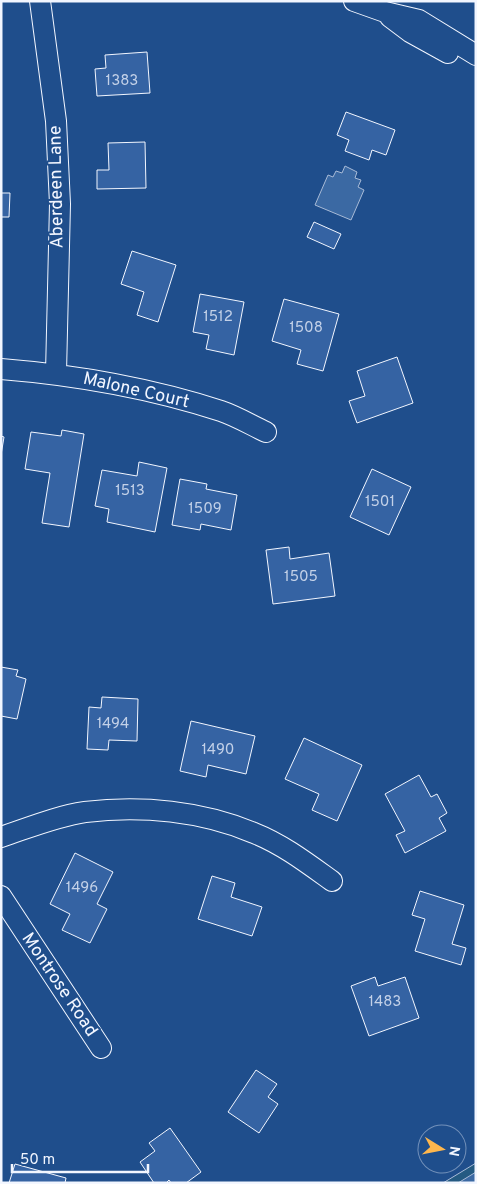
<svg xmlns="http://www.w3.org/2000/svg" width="477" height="1184" font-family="Overpass,sans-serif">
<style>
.green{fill:#245a82;stroke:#a8bbd7}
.water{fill:#3b69a3;stroke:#a8bbd7}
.building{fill:#3563a3;stroke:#f2f6ff}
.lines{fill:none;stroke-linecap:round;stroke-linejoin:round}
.minor-casing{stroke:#f2f6ff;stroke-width:22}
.minor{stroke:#1f4e8c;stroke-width:20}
.labels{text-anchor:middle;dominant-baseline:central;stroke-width:4;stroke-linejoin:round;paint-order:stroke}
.number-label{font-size:15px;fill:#c3d1e8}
.street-label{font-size:18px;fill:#f2f6ff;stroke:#1f4e8c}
</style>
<rect width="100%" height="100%" fill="#1f4e8c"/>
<path class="green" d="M476,1163V1183H443Z"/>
<path class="water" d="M345,166L357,172L355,178L361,180L358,187L364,190L351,220L315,205L328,175L333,177L336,171L342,173Z
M476,1172V1183H458Z"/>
<path class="building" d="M147,52L150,93L97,96L95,69L106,68L105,55Z
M346,112L395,130L386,155L372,150L369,160L345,151L349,140L337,135Z
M145,142L146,188L97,189V170H109L108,143Z
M1,193H10L9,217H1Z
M314,222L341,234L334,249L307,237Z
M132,251L176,265L158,322L137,315L144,292L121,284Z
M200,294L244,302L234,355L206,349L209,335L193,332Z
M284,299L339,314L323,371L297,364L301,350L272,341Z
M397,357L413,403L357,423L349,401L365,396L357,371Z
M62,430L84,434L69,527L42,523L50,473L25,469L31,432L61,436Z
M1,436L4,437L1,455Z
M139,462L167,468L155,532L107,522L109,509L95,506L102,470L137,476Z
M372,469L411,487L389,535L350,517Z
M180,479L207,484L206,489L237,495L231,530L201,524L200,530L172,525Z
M289,547L290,559L329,553L335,596L273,604L266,550Z
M1,667L18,670L16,676L26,679L17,719L1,716Z
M102,697L138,699L137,741L109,740L108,750L87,749L89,707L101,708Z
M191,721L255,736L246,774L208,765L206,777L180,771Z
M304,738L362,765L337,821L312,810L319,794L285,779Z
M419,775L431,797L437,794L447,813L439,818L446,831L405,853L396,835L405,831L385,794Z
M75,853L113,872L97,904L107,909L90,943L62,930L70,914L50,904Z
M212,876L235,883L231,897L262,907L252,936L198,919Z
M420,891L464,905L452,944L466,948L461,965L415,951L425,919L412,915Z
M375,977L378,986L405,977L419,1018L369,1036L351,986Z
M256,1070L277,1084L268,1097L278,1104L259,1133L228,1112Z
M170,1128L201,1172L186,1183H171L169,1180L166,1183H154L140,1162L155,1151L149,1143Z
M15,1164L66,1178L65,1183H9Z"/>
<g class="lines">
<g class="minor-casing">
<path id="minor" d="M40,1L56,121L60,204L56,373
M354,1L385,12L419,20L476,55
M390,17L410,32L448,53
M1,369C76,375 150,388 221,411C236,416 251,425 266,432
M1,837C28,828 57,816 85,812C141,805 202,811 254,833C282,844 307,863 332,881
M1,896L101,1048"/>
</g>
<use href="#minor" class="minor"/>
</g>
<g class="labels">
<g class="number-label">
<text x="122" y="81">1383</text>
<text x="218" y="317">1512</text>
<text x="306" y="328">1508</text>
<text x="130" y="491">1513</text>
<text x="380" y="502">1501</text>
<text x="205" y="509">1509</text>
<text x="301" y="577">1505</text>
<text x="113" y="724">1494</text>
<text x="218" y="750">1490</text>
<text x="82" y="888">1496</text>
<text x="385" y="1002">1483</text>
</g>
<g class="street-label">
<text transform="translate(57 187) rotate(-91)">Aberdeen Lane</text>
<text transform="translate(136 391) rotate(13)">Malone Court</text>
<text transform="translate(59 985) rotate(56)">Montrose Road</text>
</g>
</g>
<rect width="477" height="1184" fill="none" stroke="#f2f6ff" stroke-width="5"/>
<g transform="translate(442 1149) rotate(100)"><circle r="24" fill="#1f4e8c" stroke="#7391ba"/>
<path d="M0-4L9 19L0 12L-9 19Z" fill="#ffb74d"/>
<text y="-8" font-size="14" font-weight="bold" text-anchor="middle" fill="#f2f6ff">N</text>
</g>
<path d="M12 1164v8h136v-8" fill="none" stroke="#f2f6ff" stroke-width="2.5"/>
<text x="20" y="1164" font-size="15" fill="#f2f6ff" stroke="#1f4e8c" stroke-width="4" paint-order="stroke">50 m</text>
</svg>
